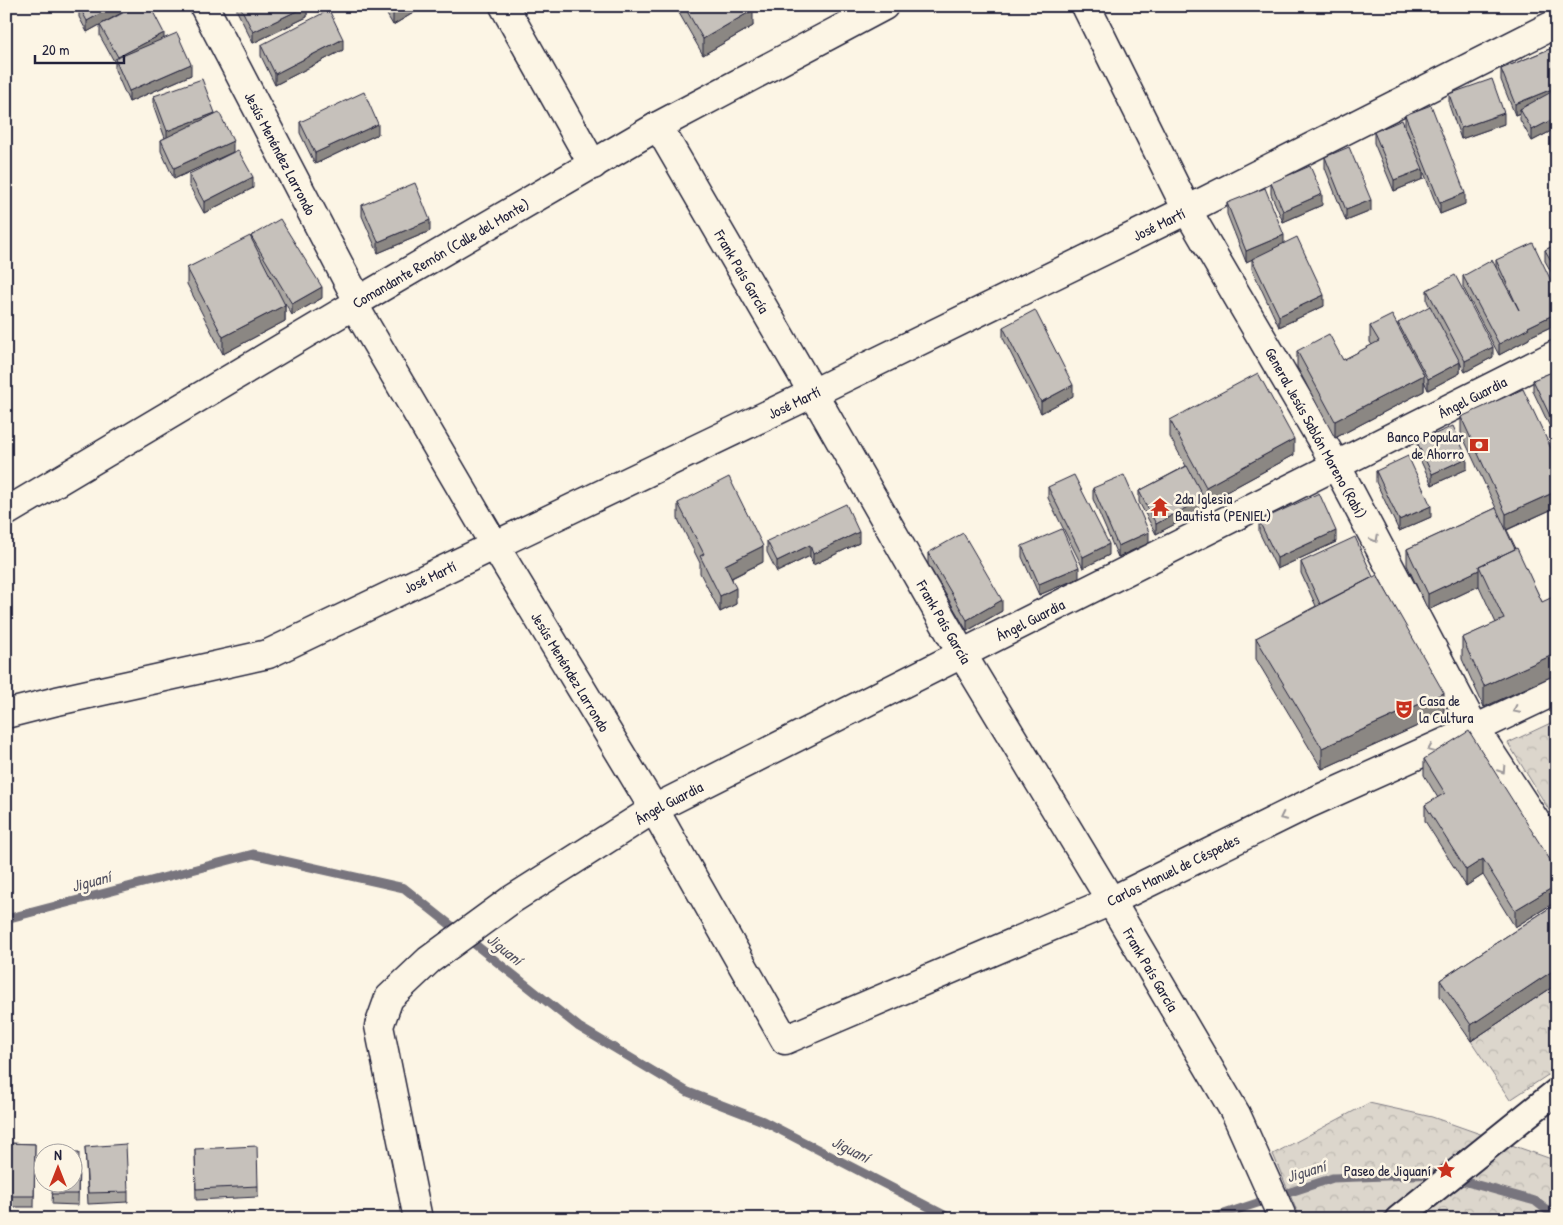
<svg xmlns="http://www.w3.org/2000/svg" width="1563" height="1225" font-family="'Patrick Hand',sans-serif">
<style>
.forest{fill:url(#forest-crowns);stroke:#7f7c84}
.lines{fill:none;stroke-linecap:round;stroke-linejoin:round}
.stream{stroke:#78757e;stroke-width:9}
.pedestrian-casing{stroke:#22223b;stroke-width:29}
.minor-casing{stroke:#22223b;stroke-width:31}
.tertiary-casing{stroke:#22223b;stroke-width:31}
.secondary-casing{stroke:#22223b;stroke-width:31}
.pedestrian{stroke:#fcf5e5;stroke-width:25}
.minor{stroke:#fcf5e5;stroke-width:28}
.tertiary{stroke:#fcf5e5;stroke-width:28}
.secondary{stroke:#fcf5e5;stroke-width:28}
.wall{fill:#aaa6a1;stroke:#22223b}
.shaded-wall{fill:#8b8783;stroke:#22223b}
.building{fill:#c6c1bb;stroke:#22223b}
.oneway{stroke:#9a9698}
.labels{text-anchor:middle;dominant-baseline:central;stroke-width:5;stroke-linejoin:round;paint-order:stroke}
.street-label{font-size:15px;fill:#22223b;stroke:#fcf5e5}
.poi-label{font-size:15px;fill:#22223b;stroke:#fcf5e5;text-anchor:end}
.water-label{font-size:16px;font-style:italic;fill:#545362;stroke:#fcf5e5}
</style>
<defs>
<pattern id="forest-crowns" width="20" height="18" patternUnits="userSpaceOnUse" patternTransform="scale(1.25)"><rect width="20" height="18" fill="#dcd6cc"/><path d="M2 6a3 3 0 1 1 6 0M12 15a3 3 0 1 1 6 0" fill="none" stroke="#bcb7b0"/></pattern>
</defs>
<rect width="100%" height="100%" fill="#fcf5e5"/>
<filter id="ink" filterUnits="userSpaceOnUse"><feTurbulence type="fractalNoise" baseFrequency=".02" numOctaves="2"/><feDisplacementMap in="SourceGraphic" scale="10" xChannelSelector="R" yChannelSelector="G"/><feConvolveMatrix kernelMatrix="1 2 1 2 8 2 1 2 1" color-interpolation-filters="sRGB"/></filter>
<g filter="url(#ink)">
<path class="forest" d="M1557,720V823L1508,743Z
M1557,984V1069L1510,1100L1471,1041Z
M1369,1103L1432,1117L1557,1161V1219H1300L1273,1154Z"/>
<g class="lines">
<path class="stream" d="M6,919L253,854L404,888L579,1027L688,1092L763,1121L952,1219
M1209,1219L1333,1178L1438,1174L1535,1201L1557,1218"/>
<g class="pedestrian-casing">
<path id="pedestrian" d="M1398,1219L1557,1091"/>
</g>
<g class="minor-casing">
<g id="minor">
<path id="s1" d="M204,6L358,301"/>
<path d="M504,6L593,165"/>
<path d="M1086,6L1187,210L1336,465"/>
<path id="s2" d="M658,126L813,393L962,654"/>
<path id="s3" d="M354,305L495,546L654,809L785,1040L1111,901"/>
<path id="s4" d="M6,512L354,305L358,301L658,126L884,6"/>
<path id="s5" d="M6,714L57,701L268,654L813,393L1187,210L1557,23"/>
</g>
</g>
<g class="tertiary-casing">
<g id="tertiary">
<path d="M1336,465L1475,729L1557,854"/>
<path id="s6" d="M962,654L1111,901L1236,1114L1283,1219"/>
<path d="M1111,901L1308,804L1475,729L1557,690"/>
</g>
</g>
<g class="secondary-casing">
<g id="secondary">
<path id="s7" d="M418,1219L379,1026L389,998L429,960L511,900L654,809L1557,354"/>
</g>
</g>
<use href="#pedestrian" class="pedestrian"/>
<use href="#minor" class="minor"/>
<use href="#tertiary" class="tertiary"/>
<use href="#secondary" class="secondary"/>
</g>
<path class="wall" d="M79,6H134L87,32L79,17Z
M237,6H307V17L253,43L237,11Z
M382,6H425L393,25Z
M675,6H750L753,26L703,55Z
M100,25L164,38L191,75L129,102L115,70V63L100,36Z
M261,45L343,50L275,85L261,56Z
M1557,46V128L1532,141L1520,120V113L1515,115L1501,80V69Z
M1449,94L1504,124L1461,139L1449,105Z
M154,96L215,113L233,152L174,179L161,151V140L165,138L154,107Z
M1405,115L1465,204L1440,214L1423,170V179L1394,191L1374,143V132L1414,149L1405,126Z
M300,122L378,134L315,164L300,133Z
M1325,157L1371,211L1346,221L1325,168Z
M189,174L253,188L204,213L189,185Z
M1271,183L1322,205L1283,222L1271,194Z
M1227,203L1284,243L1324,306L1279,327L1252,269V259L1246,262L1227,214Z
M362,205L430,231L378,253L362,216Z
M251,236L322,298L292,315L285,303V321L223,354L187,284V268L251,238Z
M1557,244V282L1545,261V250Z
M1496,260L1557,293V324L1529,337V339L1499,355L1463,287V276L1496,268Z
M1427,290L1493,357L1465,372L1460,363V373L1428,390L1424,381V391L1335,438L1297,367V351L1343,360L1372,345L1370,342V326H1398V323L1435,317L1427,301Z
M1003,327L1073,396L1041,413L1003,338Z
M1557,370L1551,429L1533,391V380Z
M1461,417L1557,461V507L1507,530L1542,602L1484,707L1462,659V638L1496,623L1479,586L1428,610L1407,565V549L1496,508L1461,433Z
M1170,420L1294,455L1206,503L1204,499V509L1156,534L1139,502V491L1186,466L1170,437Z
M1417,442L1467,469L1432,485L1417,453Z
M1376,471L1431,517L1399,531L1376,482Z
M1048,487L1109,555L1083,568L1048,498Z
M1093,488L1149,543L1118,557L1093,499Z
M678,503L763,562L732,578L736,604L720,612L700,573V563L678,519Z
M1259,521L1336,542L1277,569L1259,532Z
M767,541L859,543L813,565L810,556L777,572L767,552Z
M1022,546L1079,578L1039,595L1022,557Z
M928,553L1002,611L967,631L928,564Z
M1301,562L1373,577L1444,714L1322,769L1256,659V638L1316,606L1301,573Z
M1424,759L1557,871V901L1515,927L1483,875L1466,886L1425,821V805L1438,798L1424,775Z
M1557,903V984L1471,1041L1440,996V980Z
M6,1143L35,1144L34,1207H6Z
M85,1147L128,1192V1202L88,1204Z
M195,1149L258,1186V1197L196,1200Z
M79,1164L78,1205L52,1204L53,1182Z"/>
<path class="shaded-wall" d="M114,6H134L87,32V21Z
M307,6V17L253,43V32Z
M406,6H425L393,25V14Z
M753,10V26L703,55V39Z
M164,33V44L119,68L118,57Z
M343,39V50L275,85V74Z
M191,64V75L129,102V91Z
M1557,87V98L1520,109V113L1515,115V104Z
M215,113V124L167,142V131Z
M1504,113V124L1461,139V128Z
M1557,117V128L1532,141V130Z
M378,124V134L315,164V153Z
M233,141V152L174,179V168Z
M1423,169V179L1394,191V180Z
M253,177V188L204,213V202Z
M1465,193V204L1440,214V203Z
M1322,194V205L1283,222V211Z
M1371,200V211L1346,221V210Z
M430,220V231L378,253V242Z
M1284,235V246L1246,262V251Z
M322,287V298L292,315V304Z
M1324,295V306L1279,327V316Z
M285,305V321L223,354V337Z
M1557,313V324L1529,337V339L1499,355V344L1528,327Z
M1493,347V357L1465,372V361Z
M1460,362V373L1428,390V379Z
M1424,375V391L1335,438V421Z
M1073,385V396L1041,413V402Z
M1557,416V427L1551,429V418Z
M1294,439V455L1206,503V487Z
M1467,458V469L1432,485V474Z
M1557,491V507L1506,530V514Z
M1204,498V509L1156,534V524Z
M1431,506V517L1399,531V520Z
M1336,531V542L1277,569V558Z
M859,532V543L813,565V554Z
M1149,532V543L1118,557V546Z
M1109,544V555L1083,568V557Z
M810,545V556L777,572V561Z
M763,546V562L725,581V565Z
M1079,567V578L1039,595V584Z
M1479,570V586L1428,610V594Z
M736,588V604L720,612V596Z
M1002,600V611L967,631V620Z
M1557,653V674L1484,707V686Z
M1444,693V714L1322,769V748Z
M1483,859V875L1466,886V870Z
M1557,885V901L1515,927V910Z
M1557,968V984L1471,1041V1025Z"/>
<path class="building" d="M79,6H114L87,21Z
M136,6H150L164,33L118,57L100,25Z
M240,6H307L253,32Z
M388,6H406L393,14Z
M684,6H750L753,10L703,39Z
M329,10L343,39L275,74L261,45Z
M177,33L191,64L129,91L115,59Z
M1557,46V87L1515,104L1501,69Z
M202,79L215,113L167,131L154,96Z
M1492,79L1504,113L1461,128L1449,94Z
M1557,89V117L1532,130L1520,109Z
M364,92L378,124L315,153L300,122Z
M1431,105L1465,193L1440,203L1405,115Z
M219,112L233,141L174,168L161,140Z
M1402,120L1423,169L1394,180L1374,132Z
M1349,147L1371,200L1346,210L1325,157Z
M238,150L253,177L204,202L189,174Z
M1310,166L1322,194L1283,211L1271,183Z
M415,183L430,220L378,242L362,205Z
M1265,188L1284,235L1246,251L1227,203Z
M280,219L322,287L292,304L251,236Z
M250,236L285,305L223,337L187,268Z
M1297,237L1324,295L1279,316L1252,259Z
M1533,243L1557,293V313L1528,327L1529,328L1499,344L1463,276L1492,260L1519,310L1496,260Z
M1557,244V271L1545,250Z
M1455,275L1493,347L1465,361L1427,290Z
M1430,306L1460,362L1428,379L1398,323Z
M1035,310L1073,385L1041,402L1003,327Z
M1392,315L1424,375L1335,421L1297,351L1329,334L1343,360L1379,341L1370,326Z
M1557,370V416L1551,418L1533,380Z
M1258,373L1294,439L1206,487L1170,420Z
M1523,389L1557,461V491L1506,514L1461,417Z
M1453,426L1467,458L1432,474L1417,442Z
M1408,456L1431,506L1399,520L1376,471Z
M1187,466L1204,498L1156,524L1139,491Z
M1074,475L1109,544L1083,557L1048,487Z
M1124,475L1149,532L1118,546L1093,488Z
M729,477L763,546L725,565L736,588L720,596L700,556L704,554L678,503Z
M1319,493L1336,531L1277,558L1259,521Z
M846,504L859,532L813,554L810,545L777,561L767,541Z
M1496,508L1515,549L1479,566V570L1428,594L1407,549Z
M1062,529L1079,567L1039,584L1022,546Z
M963,533L1002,600L967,620L928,553Z
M1355,537L1373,577L1320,604L1301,562Z
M1517,548L1542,602L1557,595V653L1484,686L1462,638L1504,619L1479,566Z
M1377,575L1444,693L1322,748L1256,638Z
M1469,731L1557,871V885L1515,910L1483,859L1466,870L1425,805L1445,793L1424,759Z
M1557,903V968L1471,1025L1440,980Z
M6,1143L35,1144L34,1196H6Z
M126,1144L128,1192L88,1193L85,1147Z
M257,1146L258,1186L196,1189L195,1149Z
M72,1153H79L78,1194H52L53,1182H72Z"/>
<defs><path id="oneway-chevron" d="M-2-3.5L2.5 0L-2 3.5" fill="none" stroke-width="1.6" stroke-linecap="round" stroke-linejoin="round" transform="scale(1.25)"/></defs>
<g class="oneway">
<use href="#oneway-chevron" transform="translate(1375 539) rotate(62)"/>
<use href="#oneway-chevron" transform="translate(1516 710) rotate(154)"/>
<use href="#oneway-chevron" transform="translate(1431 749) rotate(156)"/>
<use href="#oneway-chevron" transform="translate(1502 770) rotate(57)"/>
<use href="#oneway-chevron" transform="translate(1283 817) rotate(154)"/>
</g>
</g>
<defs>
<g id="bank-bare" transform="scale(1.5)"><path d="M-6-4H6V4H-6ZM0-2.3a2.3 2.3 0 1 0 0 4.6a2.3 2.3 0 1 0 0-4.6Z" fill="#c8321e" stroke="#fcf5e5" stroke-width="2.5" paint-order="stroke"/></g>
<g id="temple-bare" transform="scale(1.5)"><path d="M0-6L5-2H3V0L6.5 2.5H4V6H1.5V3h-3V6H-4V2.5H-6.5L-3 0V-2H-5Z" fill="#c8321e" stroke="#fcf5e5" stroke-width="2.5" paint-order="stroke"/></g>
<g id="theatre-bare" transform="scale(1.5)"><path d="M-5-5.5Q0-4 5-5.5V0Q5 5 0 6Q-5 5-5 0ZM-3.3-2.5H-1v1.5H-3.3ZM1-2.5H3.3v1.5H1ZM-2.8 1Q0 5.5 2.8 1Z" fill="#c8321e" stroke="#fcf5e5" stroke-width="2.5" paint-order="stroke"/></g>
<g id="sight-bare" transform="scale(1.5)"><path d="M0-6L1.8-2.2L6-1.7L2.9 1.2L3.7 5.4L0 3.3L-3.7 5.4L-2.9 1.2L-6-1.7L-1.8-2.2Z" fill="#c8321e" stroke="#fcf5e5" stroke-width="2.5" paint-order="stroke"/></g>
</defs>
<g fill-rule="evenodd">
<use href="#bank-bare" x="1479" y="445"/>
<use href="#temple-bare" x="1160" y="507"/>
<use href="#theatre-bare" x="1404" y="709"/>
<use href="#sight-bare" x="1446" y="1170"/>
</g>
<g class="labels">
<g class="street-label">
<text stroke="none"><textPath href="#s1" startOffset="166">Jesús Menéndez Larrondo</textPath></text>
<text stroke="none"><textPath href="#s5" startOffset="1258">José Martí</textPath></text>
<text stroke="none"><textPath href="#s4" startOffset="506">Comandante Remón (Calle del Monte)</textPath></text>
<text stroke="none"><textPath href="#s2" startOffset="168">Frank País García</textPath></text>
<text stroke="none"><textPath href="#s7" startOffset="1469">Ángel Guardia</textPath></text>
<text stroke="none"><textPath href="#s5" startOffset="852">José Martí</textPath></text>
<text transform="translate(1316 433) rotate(61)">General Jesús Sablón Moreno (Rabí)</text>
<text stroke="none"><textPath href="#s5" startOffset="448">José Martí</textPath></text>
<text stroke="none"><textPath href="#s7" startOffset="974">Ángel Guardia</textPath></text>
<text transform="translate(944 622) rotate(60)">Frank País García</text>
<text stroke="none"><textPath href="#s3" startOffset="426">Jesús Menéndez Larrondo</textPath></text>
<text stroke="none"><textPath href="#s7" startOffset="569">Ángel Guardia</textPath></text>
<text transform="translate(1173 870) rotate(-26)">Carlos Manuel de Céspedes</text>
<text stroke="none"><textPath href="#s6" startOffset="368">Frank País García</textPath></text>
</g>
<g class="poi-label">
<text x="1464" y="436">Banco Popular<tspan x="1464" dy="17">de Ahorro</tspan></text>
<text x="1175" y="498" text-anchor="start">2da Iglesia<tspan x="1175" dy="17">Bautista (PENIEL)</tspan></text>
<text x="1419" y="700" text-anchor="start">Casa de<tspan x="1419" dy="17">la Cultura</tspan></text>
<text x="1431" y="1170">Paseo de Jiguaní</text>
</g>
<g class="water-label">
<text transform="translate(91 881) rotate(-15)">Jiguaní</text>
<text transform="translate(505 949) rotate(39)">Jiguaní</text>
<text transform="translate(851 1149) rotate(27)">Jiguaní</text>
<text transform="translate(1306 1171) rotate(-17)">Jiguaní</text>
</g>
</g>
<rect width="1563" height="1225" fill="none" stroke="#fcf5e5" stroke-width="25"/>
<rect x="12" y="12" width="1538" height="1200" fill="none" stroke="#22223b" stroke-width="2" filter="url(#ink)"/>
<g transform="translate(58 1168)"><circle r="24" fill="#fcf5e5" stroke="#a5a1a1"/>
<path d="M0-4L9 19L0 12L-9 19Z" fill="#c8321e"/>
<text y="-8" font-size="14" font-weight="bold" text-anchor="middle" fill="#22223b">N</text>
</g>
<path d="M35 55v8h89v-8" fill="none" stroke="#22223b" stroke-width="2.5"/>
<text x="42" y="55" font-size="15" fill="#22223b" stroke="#fcf5e5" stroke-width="4" paint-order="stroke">20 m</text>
</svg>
